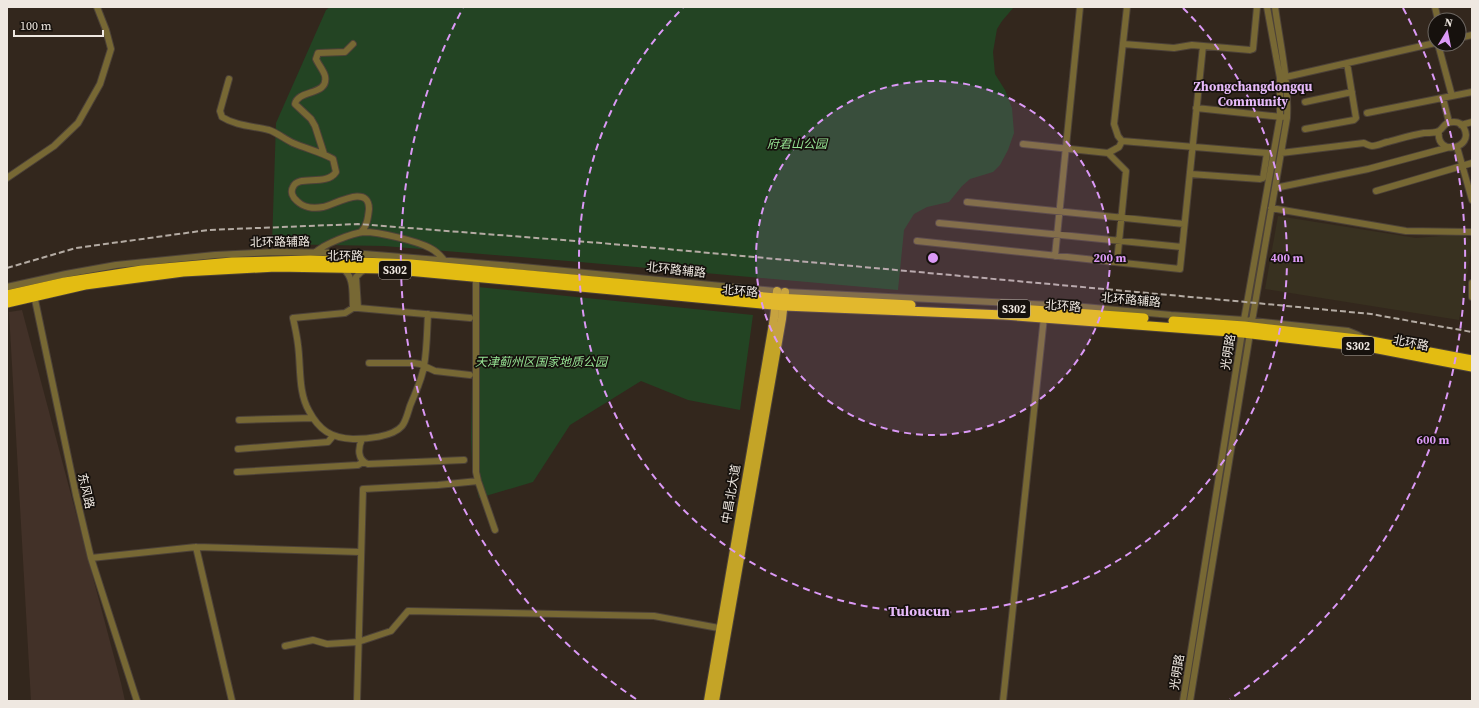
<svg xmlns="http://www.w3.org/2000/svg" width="1479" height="708" font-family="'Source Serif 4','Noto Sans SC',serif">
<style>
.commercial{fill:#423128}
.education{fill:#383120}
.green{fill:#234423}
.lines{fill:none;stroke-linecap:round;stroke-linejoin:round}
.minor-casing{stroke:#4d4238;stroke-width:8}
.major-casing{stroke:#4d4238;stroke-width:10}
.highway-casing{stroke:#4d4238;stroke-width:11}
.minor{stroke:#776834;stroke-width:6}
.major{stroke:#c4a427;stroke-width:8}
.highway{stroke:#e3bc12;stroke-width:9}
.rail{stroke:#b4aba3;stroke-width:2;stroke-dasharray:6 3;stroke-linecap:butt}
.ring{fill:none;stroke:#db99f6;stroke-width:2;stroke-dasharray:7 5}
.labels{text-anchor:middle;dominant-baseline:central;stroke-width:3.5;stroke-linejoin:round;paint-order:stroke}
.shield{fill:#16110d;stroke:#aea8a1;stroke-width:1}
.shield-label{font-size:11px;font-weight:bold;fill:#efe8e1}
.park-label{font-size:12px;font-style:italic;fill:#96e494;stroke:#16110d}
.street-label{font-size:12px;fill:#efe8e1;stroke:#16110d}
.neighbourhood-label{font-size:13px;font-weight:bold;fill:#e6b9f9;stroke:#16110d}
.quarter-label{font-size:14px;font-weight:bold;fill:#e6b9f9;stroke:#16110d}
.centre{fill:#db99f6;stroke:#16110d;stroke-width:2}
.ring-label{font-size:12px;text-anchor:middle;font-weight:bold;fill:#db99f6;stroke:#16110d;stroke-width:3.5;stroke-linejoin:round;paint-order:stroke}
</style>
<rect width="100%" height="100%" fill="#33271d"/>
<path class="commercial" d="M22,310L121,683L125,701H31L9,312Z"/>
<path class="education" d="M1278,216L1416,238L1464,234L1472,241V246L1459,320L1265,289Z"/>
<path class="green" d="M330,7H1014L1002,21L997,29L993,52L995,74L1005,90L1012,108L1014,133L1008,150L1000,165L993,172L970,179L962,186L949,202L927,207L914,214L904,230L898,290L580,262L384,246L272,244L276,123L326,10Z
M478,287L753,315L740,410L688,400L641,381L570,425L533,482L479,498L472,467L471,437L472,380Z"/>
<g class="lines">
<g class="minor-casing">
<path id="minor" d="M1127,7L1114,124L1118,136L1122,141L1267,153L1263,178L1260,179L1190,174
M1435,7L1438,20
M1459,38L1472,35
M1123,44L1174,48L1192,45L1250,50L1253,49L1257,7
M1438,44L1452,96
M1286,77L1435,43
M229,79L220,111L222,117C236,126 253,126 269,130C276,132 286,140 293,143C307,149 321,152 333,159L336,172C326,187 298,174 293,187C290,192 293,198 297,201C303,207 313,209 323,207C334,205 369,183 369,209C368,218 367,226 361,232
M1443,98L1449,122
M1305,102L1352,92
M1196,108L1282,117
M1367,113L1472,92
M1461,125L1472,122
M1305,129L1354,120L1356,118L1347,63
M1023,144L1108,153L1119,147L1122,141
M1457,147L1472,200
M1108,153L1126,171L1117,262
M1281,153L1364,143C1366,144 1370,146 1372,146C1377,146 1383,143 1387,142C1399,139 1411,135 1424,133C1428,133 1435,133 1439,131C1445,127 1443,122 1454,122C1458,122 1462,124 1464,128C1475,149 1435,157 1439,131
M324,154L315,126L311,119L295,104C298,89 329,96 325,76C324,71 318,64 316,59L318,53L345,52L353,44
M7,178L54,146L78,123L100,84L111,49L106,30L97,7
M1275,188L1368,169L1450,147
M1376,191L1472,163
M967,202L1184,224
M1271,208L1406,231L1472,232
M939,223L1182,247
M917,241L1180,269L1203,46
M315,253C323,244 353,233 364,232C379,232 417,241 430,248C436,251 440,255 444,260
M1055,256L1080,7
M342,268C355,277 352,293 353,308
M476,281V472L478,481L495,530
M1472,283V297
M7,287L66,274L116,265L215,255L274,252L352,253L512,266L785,292L1073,306L1171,315L1244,320L1348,331L1358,335L1365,339
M34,295L76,495L91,558L137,701
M358,308L356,277L361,272L366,269
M428,314C427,331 427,349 424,366C422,380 415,393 410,406C408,412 406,421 402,426C393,437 366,439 353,439C331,438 319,430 309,411C298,392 301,367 298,345C297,336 295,327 293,318L345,313L353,308H358L470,318
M369,363H414L420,364L435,371L470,375
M239,420L313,418
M362,439C358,448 357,460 368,464L464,460
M238,449L328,442L333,436
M237,472L358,465L363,462
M196,547L232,701
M91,558L196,547L360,552
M285,646L313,640L327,644L358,642L391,631L408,611L654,616L724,629
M357,701L363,489L438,485L478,481
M1003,701L1044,317
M1183,701L1244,320L1280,117V78L1267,7
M1190,701L1252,321L1287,118C1289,81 1280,44 1275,7"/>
</g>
<g class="major-casing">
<path id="major" d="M708,701L774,318L777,291
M715,701L782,319L785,292"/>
</g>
<g class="highway-casing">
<path id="highway" d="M7,295L65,282L142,270L232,262L310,260L411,264L776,298L911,305
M7,303L85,285L183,272L276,267L386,269L784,306L1004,315L1243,333L1373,348L1472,367
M1006,308L1144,318
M1173,321L1244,326L1366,340L1472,360"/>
</g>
<use href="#minor" class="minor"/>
<use href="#major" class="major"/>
<use href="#highway" class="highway"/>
<path class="rail" d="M7,268L76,248L208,230L358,224L601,243L1235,301L1371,314L1472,332"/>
</g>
<circle cx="933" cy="258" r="177" fill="#db99f6" fill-opacity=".12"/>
<g class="ring">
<circle cx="933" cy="258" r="177"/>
<path d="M1183 8A354 354 0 1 1 683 8"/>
<path d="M636 699A532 532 0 0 1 463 8M1403 8A532 532 0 0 1 1230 699"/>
</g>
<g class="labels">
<g class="shield">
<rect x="379" y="261" width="32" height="18" rx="3"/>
<rect x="998" y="300" width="32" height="18" rx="3"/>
<rect x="1342" y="337" width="32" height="18" rx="3"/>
</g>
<g class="shield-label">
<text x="395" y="270">S302</text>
<text x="1014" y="309">S302</text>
<text x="1358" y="346">S302</text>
</g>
<g class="park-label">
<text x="797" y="144">府君山公园</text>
<text x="541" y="362">天津蓟州区国家地质公园</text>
</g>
<g class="street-label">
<text transform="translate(280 242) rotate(-1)">北环路辅路</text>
<text transform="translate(345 256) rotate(1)">北环路</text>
<text transform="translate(676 270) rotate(6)">北环路辅路</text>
<text transform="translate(740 291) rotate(5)">北环路</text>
<text transform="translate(1131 300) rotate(5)">北环路辅路</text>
<text transform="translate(1063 306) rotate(4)">北环路</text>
<text transform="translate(1411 343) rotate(11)">北环路</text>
<text transform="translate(1228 352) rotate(-81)">光明路</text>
<text transform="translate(86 491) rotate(77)">东风路</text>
<text transform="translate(731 494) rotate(-80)">中昌北大道</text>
<text transform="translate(1177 672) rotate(-81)">光明路</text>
</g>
<g class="neighbourhood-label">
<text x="1253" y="86">Zhongchangdongqu<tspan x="1253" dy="15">Community</tspan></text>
</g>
<g class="quarter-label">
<text x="919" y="611">Tuloucun</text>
</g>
</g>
<circle cx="933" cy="258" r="6" class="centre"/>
<g class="ring-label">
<text x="1110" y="262">200 m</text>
<text x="1287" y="262">400 m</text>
<text x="1433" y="444">600 m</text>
</g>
<rect width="1479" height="708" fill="none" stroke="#efe8e1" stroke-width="16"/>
<g transform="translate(1447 32) rotate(10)"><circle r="19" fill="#16110d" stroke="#6d6762"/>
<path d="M0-3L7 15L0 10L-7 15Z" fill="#db99f6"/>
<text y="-6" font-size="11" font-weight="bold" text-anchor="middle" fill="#efe8e1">N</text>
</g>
<path d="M14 30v6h89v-6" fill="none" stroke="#efe8e1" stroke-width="2"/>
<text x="20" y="30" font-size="12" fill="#efe8e1" stroke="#16110d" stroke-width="3" paint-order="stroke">100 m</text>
</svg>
